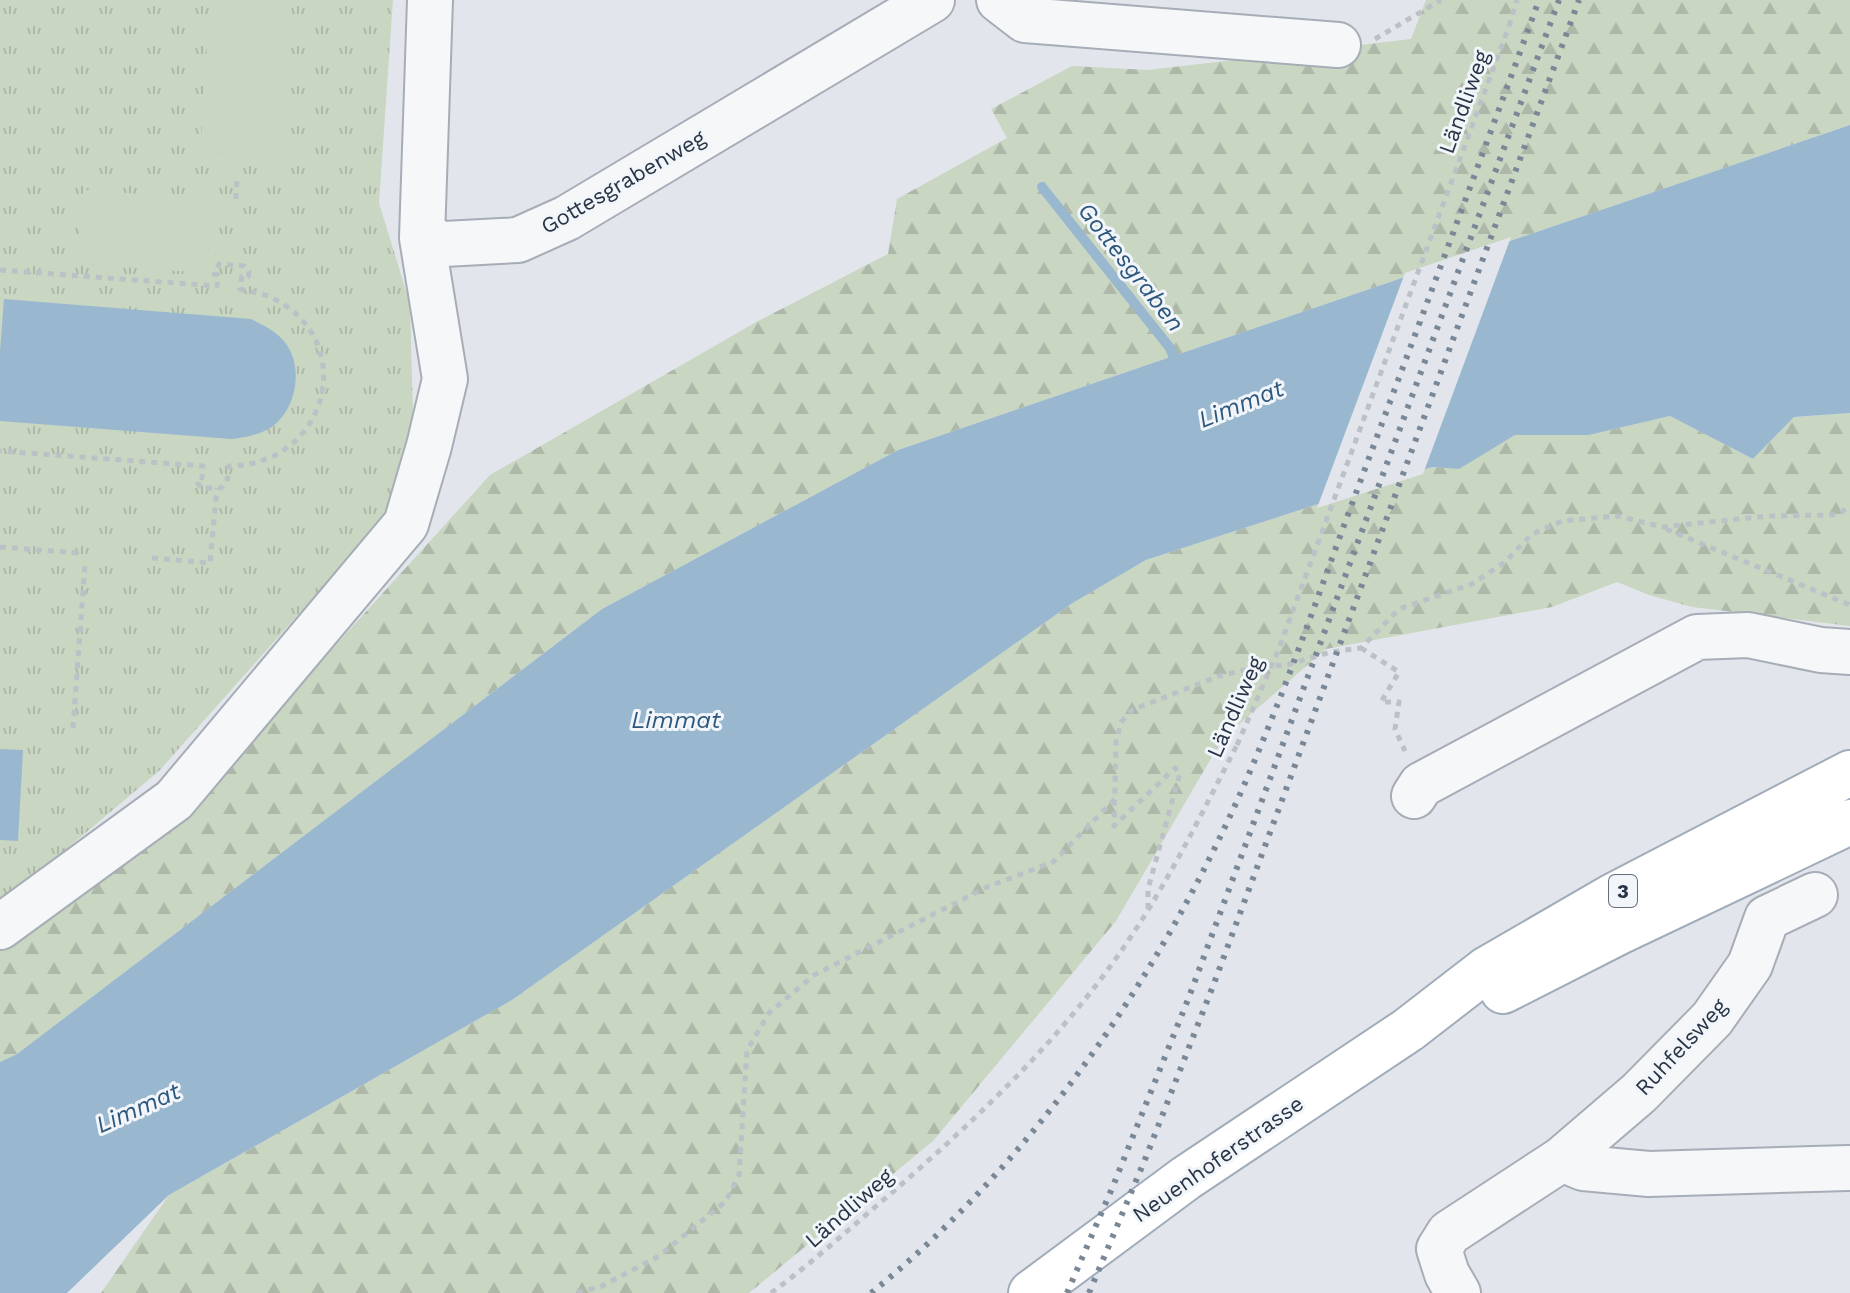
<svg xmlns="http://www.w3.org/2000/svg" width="1850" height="1293" font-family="'Work Sans',sans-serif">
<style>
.grass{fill:url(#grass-tufts)}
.forest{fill:url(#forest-firs)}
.garden{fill:#c9d6c2}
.water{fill:#99b8cf}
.pier{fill:#e2e6ec}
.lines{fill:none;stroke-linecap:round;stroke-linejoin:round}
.stream{stroke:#99b8cf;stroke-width:10}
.minor-casing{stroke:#a6adb7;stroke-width:48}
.major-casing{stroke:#a0acb9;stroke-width:48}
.path{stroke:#bcc1c7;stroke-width:5;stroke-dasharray:6 6;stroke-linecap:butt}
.minor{stroke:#f5f7f9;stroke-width:44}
.major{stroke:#fff;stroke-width:44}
.rail{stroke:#798797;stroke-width:6;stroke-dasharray:4 8;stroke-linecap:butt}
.path-bridge{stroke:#bcc1c7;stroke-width:5;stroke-dasharray:6 6;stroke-linecap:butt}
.labels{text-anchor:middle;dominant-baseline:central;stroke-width:6;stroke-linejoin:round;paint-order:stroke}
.shield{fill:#f2f5f9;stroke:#656f7c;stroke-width:2}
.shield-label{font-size:20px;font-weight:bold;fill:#283546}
.street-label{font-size:22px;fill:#283546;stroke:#f2f5f9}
.water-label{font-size:24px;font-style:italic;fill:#2d587e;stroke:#f2f5f9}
</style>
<defs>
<pattern id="grass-tufts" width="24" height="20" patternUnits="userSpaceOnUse" patternTransform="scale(2)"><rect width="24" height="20" fill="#c9d6c2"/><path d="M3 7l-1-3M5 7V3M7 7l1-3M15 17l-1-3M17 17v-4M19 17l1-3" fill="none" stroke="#adb8a8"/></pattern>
<pattern id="forest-firs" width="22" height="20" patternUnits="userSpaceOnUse" patternTransform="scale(2)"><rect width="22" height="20" fill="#c9d6c2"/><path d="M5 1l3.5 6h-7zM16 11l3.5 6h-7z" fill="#adb8a8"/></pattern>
</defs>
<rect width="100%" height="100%" fill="#e2e6ec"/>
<path class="grass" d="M0,0H393L379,203L410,304L413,415L384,518L159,771L0,905Z"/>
<path class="forest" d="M1426,0H1850V125L898,450L602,609L17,1054L0,1062V941L185,811L490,475L758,321L888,254L897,199L1007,138L991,109L1072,66L1148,70L1411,39Z
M1850,413V626L1692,607L1649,595L1617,582L1552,607L1326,649L1223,738L1116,921L933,1141L749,1293H101L169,1195L512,1000L1071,604L1146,560L1432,467L1459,468L1515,435H1589L1670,416L1753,459L1794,417Z"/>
<path class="garden" d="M210,0H292L281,158L200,152Z
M83,190L212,199L207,273L77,264Z"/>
<path class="water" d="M1850,125V413L1794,417L1753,459L1670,416L1589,435H1515L1459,469L1432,467L1146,560L1071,604L512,1000L169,1195L67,1293H0V1062L17,1054L602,609L898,450Z
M4,299L251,319C262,325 274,330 283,340C304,363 298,407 273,426C261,435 245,437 231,439L0,421V351Z
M0,749L23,750L18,841L0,840Z"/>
<path class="pier" d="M1511,237L1423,474L1317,508L1405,273Z"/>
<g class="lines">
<path class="stream" d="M1042,187L1170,348L1178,367"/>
<g class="minor-casing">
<path id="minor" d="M999,0L1025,20L1338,45
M422,238L444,244L518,240L567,218L932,0
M1414,796L1421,785L1697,637L1748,635L1821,650L1850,652
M0,927L174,800L406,524L429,446L445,379L422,238L430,0
M1562,1159L1583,1168L1649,1174L1848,1168
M1458,1293L1447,1274L1439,1249L1449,1233L1562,1159L1639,1093L1712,1019L1750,965L1767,918L1815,895"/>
</g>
<g class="major-casing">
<path id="major" d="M1503,991L1619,932L1850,822
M1031,1293L1186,1178L1408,1030L1487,969L1613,896L1850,773"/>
</g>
<path class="path" d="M1509,26L1517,0
M1375,39L1441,0
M236,199L237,178
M0,270L217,286L218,275L214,274L219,264L244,266L249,272L248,277L242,276L240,289C250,292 262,293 270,297C360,338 330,465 229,466L227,482L221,488H201L198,483L199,477L202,478L203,466L0,451
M1666,529L1850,605
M0,547L79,553
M152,558L210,563L217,488
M1361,648L1399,672L1381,702H1399L1395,729L1405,751
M73,728L85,564
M1148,909V889L1180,773L1175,768L1114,826L1116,742L1121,722L1132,710L1219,676L1269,664L1283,666L1331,652L1361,648L1399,609L1472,584L1505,562L1532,534L1562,521L1618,516L1662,527L1767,516L1836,515L1850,507
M577,1293L602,1286L659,1256L726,1201L739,1175L747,1050L769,1013L814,975L987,887L1053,862L1115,799
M771,1293C812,1263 849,1229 888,1196C977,1119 1062,1039 1128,941C1170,879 1203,811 1237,745"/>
<use href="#minor" class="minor"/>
<use href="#major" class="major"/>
<path class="rail" d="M871,1293C1043,1154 1176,952 1259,750C1294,666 1324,579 1356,493C1417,329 1479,165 1539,0
M1067,1293L1113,1186L1189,997L1559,0
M1089,1293L1146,1157L1213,986L1579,0"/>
<path class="path-bridge" d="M1237,745L1278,651L1509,26"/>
</g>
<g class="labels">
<rect class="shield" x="1609" y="875" width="28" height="32" rx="6"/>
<g class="shield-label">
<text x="1623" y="891">3</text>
</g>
<g class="street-label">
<text transform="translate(1464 102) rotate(-70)">Ländliweg</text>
<text transform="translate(623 182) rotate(-30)">Gottesgrabenweg</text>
<text transform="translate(1235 707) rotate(-66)">Ländliweg</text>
<text transform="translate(1681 1047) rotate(-47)">Ruhfelsweg</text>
<text transform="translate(1218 1159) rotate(-35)">Neuenhoferstrasse</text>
<text transform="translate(849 1208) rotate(-41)">Ländliweg</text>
</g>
<g class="water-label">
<text transform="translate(1131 267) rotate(52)">Gottesgraben</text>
<text transform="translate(1241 404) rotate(-22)">Limmat</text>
<text x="676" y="720">Limmat</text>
<text transform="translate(138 1108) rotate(-24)">Limmat</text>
</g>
</g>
</svg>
